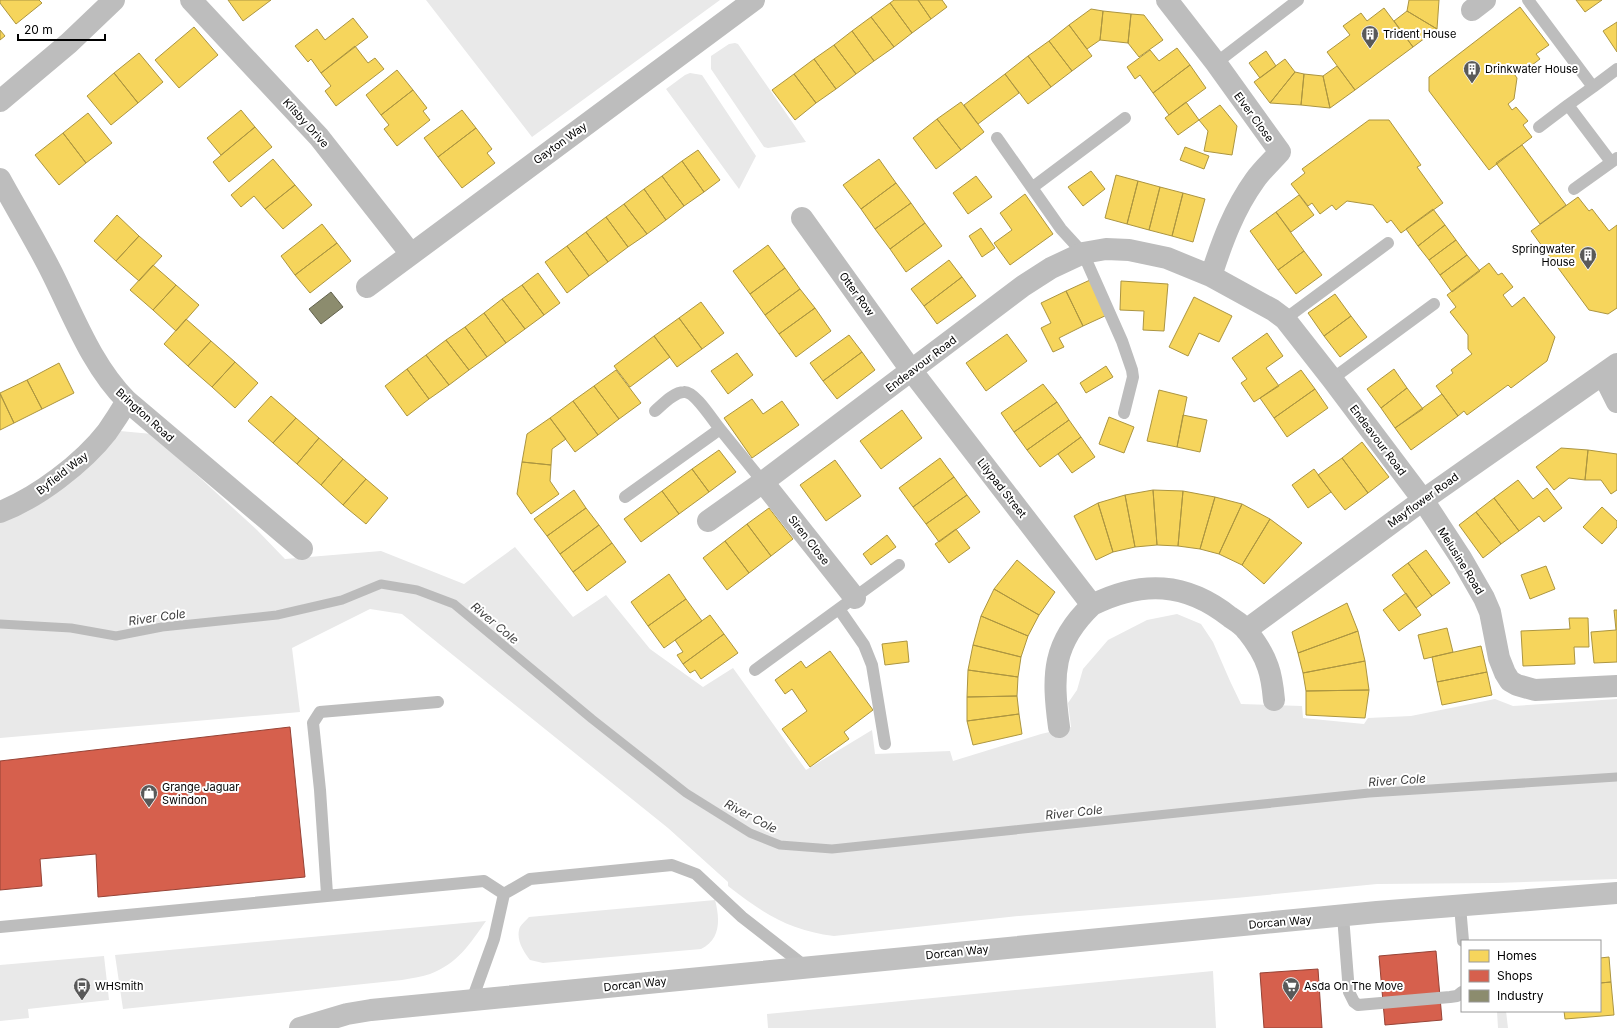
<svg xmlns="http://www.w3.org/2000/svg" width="1617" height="1028" font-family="Inter,sans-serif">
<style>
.green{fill:#e9e9e9}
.homes{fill:#f6d55c;stroke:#ac9540}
.shops{fill:#d6604d;stroke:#964336}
.industry{fill:#8c8c6e;stroke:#62624d}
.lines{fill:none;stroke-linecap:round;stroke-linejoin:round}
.stream{stroke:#bbb;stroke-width:9}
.service{stroke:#bdbdbd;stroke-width:12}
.minor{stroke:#bdbdbd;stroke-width:22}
.secondary{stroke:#c0c0c0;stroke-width:22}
.labels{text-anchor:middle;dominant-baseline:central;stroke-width:4;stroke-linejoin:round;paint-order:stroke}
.poi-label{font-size:11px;fill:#000;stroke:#fff;text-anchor:start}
.street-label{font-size:11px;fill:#000;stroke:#fff}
.water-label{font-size:12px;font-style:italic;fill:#3f3f3f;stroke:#fff}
</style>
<rect width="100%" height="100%" fill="#fff"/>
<path class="green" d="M426,0H720L532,137Z
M735,43L738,44L806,142L768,148L764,147L711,69V56L729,44Z
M690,73L702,75L756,156L739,189L666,89L685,75Z
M120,431L152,434L257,530L285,559L381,551L464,584L515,547L573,617L606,595L650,649L703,687L733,668L806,770L872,730L875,754L950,751L953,761L1041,734L1071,727L1068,703L1077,690L1083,669L1108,640L1147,620L1177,614L1201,624L1213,642L1230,681L1241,704L1302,706L1303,718L1364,724L1368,718L1411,716L1495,699L1513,706L1617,699V879L1496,883L1377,884L1236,898L1019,916L834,936C789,930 764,914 728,886V882L668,828L402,614L370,609L292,648L300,712L0,738V522Z
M715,900C720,919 721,939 701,949L543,963L530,960C524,952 515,939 520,927C522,924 526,920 529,917Z
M486,921C470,944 457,964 430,974C421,977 411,978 402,980L123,1009L115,955Z
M104,956L109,1000L28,1009L29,1018L0,1021V965Z
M1213,971L1216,1028H768L767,1014Z
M1497,1011H1506L1508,1028H1498Z"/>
<path class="homes" d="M0,0H39L42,3L16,24L0,3Z
M228,0H271L243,21Z
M894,0H918L931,19L912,33L890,3Z
M918,0H942L947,7L931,19Z
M1409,0H1439L1437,29L1407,11Z
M1576,0H1602L1585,12Z
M890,3L912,33L894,47L871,17Z
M1520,7L1549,45L1536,54L1540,59L1524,71L1519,65L1512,71L1517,78L1514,99L1508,104L1512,110L1516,107L1528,121L1523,125L1532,137L1489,170L1429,91V77Z
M1384,8L1413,47L1355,90L1327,52L1350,35L1343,26L1361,13L1367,21Z
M1091,9L1103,11L1100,40L1087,49L1069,25Z
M1103,11L1131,14L1128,43L1100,40Z
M1407,11L1437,29L1413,47L1394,21Z
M1131,14L1144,15L1163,40L1139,57L1128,43Z
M871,17L894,47L874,61L852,31Z
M353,18L368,37L321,73L311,59L308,62L295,46L317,29L325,40Z
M1617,22V52L1603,31Z
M1069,25L1092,56L1072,71L1049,41Z
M194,27L218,55L179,88L155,60Z
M0,30L5,36L0,40Z
M852,31L874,61L856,74L834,45Z
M1049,41L1072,71L1051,87L1028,56Z
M834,45L856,74L836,89L814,59Z
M355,46L368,63L375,58L384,69L336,106L325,91L331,86L321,73Z
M1177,48L1190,65L1153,93L1140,75L1135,79L1127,67L1150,50L1159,61Z
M1266,51L1276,66L1260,78L1249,63Z
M139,53L163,82L138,103L114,73Z
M1028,56L1051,87L1028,104L1005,74Z
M814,59L836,89L816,103L794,74Z
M1285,59L1295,72L1270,103L1254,82Z
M1190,65L1206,88L1169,115L1153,93Z
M1337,66L1355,90L1330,108L1323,76Z
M397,70L413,90L381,115L366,95Z
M1295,72L1304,74L1301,105L1270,103Z
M114,73L138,103L111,125L87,96Z
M794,74L816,103L795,120L772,90Z
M1005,74L1019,93L978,124L964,105Z
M1304,74L1323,76L1330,108L1301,105Z
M413,90L427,108L423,111L430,120L397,146L384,129L389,125L381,115Z
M961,102L984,132L961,150L937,119Z
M1186,102L1199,120L1178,135L1165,118Z
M1220,105L1237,126L1232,155L1204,151L1208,131L1199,120Z
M241,110L255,127L221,155L207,138Z
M462,110L476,128L438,157L424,138Z
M88,113L112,143L86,163L63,133Z
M937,119L961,150L936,169L913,138Z
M1369,120H1389L1421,165L1417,167L1443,203L1401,233L1391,220L1387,223L1373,205L1347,201L1336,210L1332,205L1320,214L1312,203L1308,206L1291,184L1305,173L1302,169Z
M255,127L272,147L229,182L213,162Z
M476,128L492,149L487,153L495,163L462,188L438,157Z
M63,133L86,163L59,185L35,155Z
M1522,145L1566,205L1540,224L1496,163Z
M1185,147L1209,156L1204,169L1180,160Z
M698,150L720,180L704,192L682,161Z
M273,159L295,185L265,209L254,196L241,207L231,195Z
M879,159L896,183L861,209L843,185Z
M682,161L704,192L684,206L662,176Z
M1091,171L1105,189L1083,206L1068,187Z
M1116,175L1138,181L1127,224L1105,218Z
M662,176L684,206L666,220L644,189Z
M976,176L992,197L968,214L953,193Z
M1138,181L1160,187L1149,230L1127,224Z
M896,183L911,203L875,229L861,209Z
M295,185L312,205L283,229L265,209Z
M1160,187L1183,193L1172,236L1149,230Z
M644,189L666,220L647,234L624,204Z
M1183,193L1205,199L1193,242L1172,236Z
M1025,194L1053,234L1010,265L994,243L1012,230L1000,213Z
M1299,195L1314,215L1291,232L1276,212Z
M1578,197L1589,211L1592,209L1609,231L1617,225V308L1608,314L1589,310L1531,231Z
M911,203L925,223L890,249L875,229Z
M624,204L647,234L628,247L606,217Z
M1433,209L1445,225L1418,246L1406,229Z
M1276,212L1304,251L1278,270L1250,231Z
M117,215L139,236L116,261L94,241Z
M606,217L628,247L608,262L586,232Z
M925,223L942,246L906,272L890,249Z
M322,224L337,243L295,275L281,256Z
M1445,225L1456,240L1429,260L1418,246Z
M981,228L995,248L982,257L969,236Z
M586,232L608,262L589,276L567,246Z
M139,236L162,256L139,281L116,261Z
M1456,240L1467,255L1440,275L1429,260Z
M337,243L351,261L310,293L295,275Z
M768,245L785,268L750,294L733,271Z
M567,246L589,276L567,293L545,262Z
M1304,251L1322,275L1296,294L1278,270Z
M1467,255L1480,271L1452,292L1440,275Z
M949,260L962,277L924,306L911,289Z
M1489,263L1498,275L1502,273L1513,287L1503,295L1512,307L1524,297L1555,337L1547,361L1511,388L1508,385L1467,415L1464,411L1458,416L1436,386L1453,373L1451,370L1472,354L1468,349V335L1450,312L1456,307L1447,295Z
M153,265L176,285L153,310L130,290Z
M785,268L800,289L765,315L750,294Z
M538,273L560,303L544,315L522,285Z
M962,277L976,296L937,324L924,306Z
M1090,280L1107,315L1083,326L1066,291Z
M1121,281L1168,284L1164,331L1143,330L1144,311L1120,310Z
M176,285L199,305L176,331L153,310Z
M522,285L544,315L525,329L502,299Z
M800,289L815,308L779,334L765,315Z
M1066,291L1083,326L1059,338L1064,347L1053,352L1041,328L1051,323L1041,303Z
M1335,294L1351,316L1324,336L1308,313Z
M1194,297L1232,316L1219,342L1199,333L1188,356L1169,347Z
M502,299L525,329L506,343L484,313Z
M701,302L724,333L702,349L679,318Z
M815,308L831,331L796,357L779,334Z
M484,313L506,343L487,357L465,327Z
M1351,316L1367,337L1340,357L1324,336Z
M679,318L702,349L677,367L654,336Z
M186,319L211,341L188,366L164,344Z
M465,327L487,357L469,370L446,340Z
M1267,333L1283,356L1266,368L1279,386L1254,402L1241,383L1247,379L1232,358Z
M1007,334L1027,361L986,391L966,363Z
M849,335L862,352L823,381L810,363Z
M654,336L670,357L630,387L614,366Z
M446,340L469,370L449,385L426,355Z
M211,341L235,362L212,387L188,366Z
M862,352L875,370L837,399L823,381Z
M737,353L753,375L728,394L711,371Z
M426,355L449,385L429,399L407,369Z
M235,362L258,383L235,408L212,387Z
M59,363L74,393L42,409L27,380Z
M1106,366L1113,377L1086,393L1080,383Z
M407,369L429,399L407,416L385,386Z
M1394,369L1407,388L1381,408L1367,389Z
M616,370L641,403L619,419L594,386Z
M1301,370L1315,389L1274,418L1260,398Z
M27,380L42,409L14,423L0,393Z
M1043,384L1057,402L1014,432L1001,413Z
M594,386L619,419L598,435L573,401Z
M1407,388L1423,409L1395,428L1381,408Z
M1315,389L1328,408L1287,437L1274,418Z
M1159,390L1187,397L1177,447L1147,441Z
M0,394L14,423L0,430Z
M1442,394L1458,416L1411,450L1395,428Z
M271,396L296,418L273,443L248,421Z
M752,399L763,414L782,401L799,425L752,458L724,418Z
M573,401L598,435L575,452L550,418Z
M1057,402L1069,420L1027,450L1014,432Z
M902,410L922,438L881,469L860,441Z
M1183,415L1207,420L1200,452L1177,447Z
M1109,417L1134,427L1124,453L1099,444Z
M296,418L319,438L297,464L273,443Z
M550,418L566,439L552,449L551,465L522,462L527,434Z
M1069,420L1081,437L1040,467L1027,450Z
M1081,437L1095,457L1072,473L1058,454Z
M319,438L343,459L321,485L297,464Z
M1362,442L1389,477L1368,493L1342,458Z
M1561,448L1588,450L1585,480L1569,478L1554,490L1536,467Z
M719,450L736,472L709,492L692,469Z
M1588,450L1617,454V490L1611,494L1601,480H1585Z
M940,458L954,477L913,507L899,488Z
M1342,458L1368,493L1345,510L1318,475Z
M343,459L366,479L343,505L321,485Z
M835,460L861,496L826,521L800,485Z
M522,462L551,465L550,481L559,494L531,514L517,494Z
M692,469L709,492L679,514L662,491Z
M1314,469L1331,492L1308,508L1292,485Z
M954,477L967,495L926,524L913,507Z
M366,479L388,498L366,524L343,505Z
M1518,480L1533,499L1547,488L1562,508L1544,522L1539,516L1519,531L1494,498Z
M574,490L586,508L547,536L534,519Z
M1153,490L1183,491L1178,546L1157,545Z
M1153,490L1157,545L1135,547L1125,495Z
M662,491L679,514L641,542L624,519Z
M1183,491L1215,497L1200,549L1178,546Z
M967,495L980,512L939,542L926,524Z
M1125,495L1135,547L1113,552L1098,503Z
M1215,497L1242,504L1219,554L1200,549Z
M1494,498L1519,531L1501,544L1476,512Z
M1098,503L1113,552L1096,560L1074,516Z
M1242,504L1270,519L1242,565L1219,554Z
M1602,507L1617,521V527L1602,544L1583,527Z
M586,508L599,525L560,554L547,536Z
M769,508L793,539L771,556L747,524Z
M1476,512L1501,544L1483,558L1459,525Z
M1270,519L1302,543L1264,584L1242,565Z
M747,524L771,556L749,573L725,541Z
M599,525L612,543L573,572L560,554Z
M956,529L970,548L949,563L935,544Z
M887,535L896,547L871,565L863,554Z
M725,541L749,573L727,590L703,558Z
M612,543L626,562L587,591L573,572Z
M1426,550L1450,583L1432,596L1408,563Z
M1017,560L1055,592L1039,615L994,589Z
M1408,563L1432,596L1416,608L1392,575Z
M1546,566L1555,589L1530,599L1521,575Z
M669,574L686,599L648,626L631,602Z
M994,589L1039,615L1028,636L981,616Z
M1406,593L1421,615L1399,631L1383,610Z
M686,599L702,621L664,648L648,626Z
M1347,603L1358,631L1298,653L1292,632Z
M1614,610H1617V662L1594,663L1591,632L1616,630Z
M710,615L724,634L683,664L677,655L683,652L675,640Z
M981,616L1028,636L1021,657L973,645Z
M1569,618H1588L1589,647H1574L1575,664L1523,666L1521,631L1570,629Z
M1447,628L1453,652L1424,659L1418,635Z
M1358,631L1365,661L1303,673L1298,653Z
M724,634L738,653L701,679L695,670L690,673L683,664Z
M907,641L909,662L885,665L882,644Z
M973,645L1021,657L1018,677L968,670Z
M1481,646L1487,672L1437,682L1432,657Z
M830,651L873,710L844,732L849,739L810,767L782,729L807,711L792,689L785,694L775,680L801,661L806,668Z
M1365,661L1369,690L1306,691L1303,673Z
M968,670L1018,677L1017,696L967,697Z
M1487,672L1492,695L1442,705L1437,682Z
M1369,690L1365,718L1306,715V691Z
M1017,696L1019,714L967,721V697Z
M1019,714L1022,734L973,745L967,721Z
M1609,957L1611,982L1600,983V958Z
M1611,982L1614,1015L1565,1019L1564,1011H1600V983Z"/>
<path class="shops" d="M290,727L305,877L98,897L96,854L40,859L42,886L0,890V761Z
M1436,951L1442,1020L1385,1025L1379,956Z
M1318,969L1322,1028H1264L1260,973Z"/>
<path class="industry" d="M331,292L343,307L321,324L309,309Z"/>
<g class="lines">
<path class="stream" d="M0,624L71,628L116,636L162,627L277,615L342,600L381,584L417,590L454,604L592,719L686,793L750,833L780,845L832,849L1369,793L1617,777"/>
<path class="service" d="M1528,0L1593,87L1568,105L1611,162
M1216,63L1298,0
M1593,87L1617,69
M1539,127L1568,105
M997,138L1061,229L1083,253L1122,341L1132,370L1133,377L1124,413
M1033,187L1125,118
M1574,189L1617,158
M1285,319L1388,243
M1332,379L1434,304
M655,411C662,405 674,392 684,392C695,391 713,421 720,429
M625,497L720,429L763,482
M839,609L864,645L872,665L885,744
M755,670L899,565
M327,894L320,790L313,723L320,712L438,702
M504,894L530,879L672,865L696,874L742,917L806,967
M1460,906L1463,941
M1343,916L1349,992L1354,1002L1358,1005L1450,997L1457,996L1462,992
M0,927C162,912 323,895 484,881L504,894L494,939L472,1000"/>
<path class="minor" d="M191,0L319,137L411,254
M1167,0L1216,63L1280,152C1272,161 1262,170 1255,180C1234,209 1222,242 1211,276
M1472,10L1485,0
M0,101L69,43L114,0
M0,179C17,210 36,241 52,273C74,317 92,366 127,401L302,549
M802,218L911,370L1092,605C1142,580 1186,582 1230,617C1236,621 1243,625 1247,631C1255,641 1264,655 1268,667C1272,678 1273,689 1274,700
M367,287L754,0
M1603,374L1617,402
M763,482L855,598
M0,512C37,498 83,463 107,432C114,422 121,411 127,401
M708,521L763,482L1023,286L1051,268L1083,253L1106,249L1129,250L1167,258L1211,276L1273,310L1285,319L1332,379L1423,500L1461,558L1484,598L1490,612L1499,658L1505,673L1510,681L1517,685L1535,690L1617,686
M1246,630L1423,500L1617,364
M1059,727C1052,675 1052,643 1092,605"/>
<path class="secondary" d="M300,1028L347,1014L371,1010L1377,912L1617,893"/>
</g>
<defs>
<g id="building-pin" transform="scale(0.9)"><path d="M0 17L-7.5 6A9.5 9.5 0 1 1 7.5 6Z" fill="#595959" stroke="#fff"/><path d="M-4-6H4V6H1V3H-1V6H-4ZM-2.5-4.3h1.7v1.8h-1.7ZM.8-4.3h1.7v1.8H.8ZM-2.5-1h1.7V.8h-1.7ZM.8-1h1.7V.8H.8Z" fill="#fff"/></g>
<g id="shop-pin" transform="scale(0.9)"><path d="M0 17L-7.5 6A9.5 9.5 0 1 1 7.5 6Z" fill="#595959" stroke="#fff"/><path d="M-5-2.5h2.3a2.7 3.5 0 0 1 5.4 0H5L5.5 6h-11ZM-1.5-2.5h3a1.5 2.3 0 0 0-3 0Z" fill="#fff"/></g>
<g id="bus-pin" transform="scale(0.9)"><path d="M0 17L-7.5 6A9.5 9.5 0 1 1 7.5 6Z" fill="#595959" stroke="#fff"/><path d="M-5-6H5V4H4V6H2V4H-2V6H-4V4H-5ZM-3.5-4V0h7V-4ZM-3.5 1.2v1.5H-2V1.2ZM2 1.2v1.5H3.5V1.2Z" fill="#fff"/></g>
<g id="supermarket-pin" transform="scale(0.9)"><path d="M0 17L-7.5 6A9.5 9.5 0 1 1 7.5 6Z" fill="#595959" stroke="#fff"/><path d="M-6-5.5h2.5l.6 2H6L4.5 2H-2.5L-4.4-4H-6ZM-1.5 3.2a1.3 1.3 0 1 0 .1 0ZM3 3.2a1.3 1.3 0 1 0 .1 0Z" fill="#fff"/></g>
</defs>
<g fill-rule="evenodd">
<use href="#building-pin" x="1370" y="34"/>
<use href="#building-pin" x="1472" y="69"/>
<use href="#building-pin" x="1588" y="255"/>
<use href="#shop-pin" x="149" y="793"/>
<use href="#bus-pin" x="82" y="986"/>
<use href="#supermarket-pin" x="1291" y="986"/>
</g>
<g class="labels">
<g class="poi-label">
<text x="1383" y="34">Trident House</text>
<text x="1485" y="69">Drinkwater House</text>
<text x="1575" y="249" text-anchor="end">Springwater<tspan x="1575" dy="13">House</tspan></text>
<text x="162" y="787">Grange Jaguar<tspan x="162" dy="13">Swindon</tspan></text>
<text x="95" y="986">WHSmith</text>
<text x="1304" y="986">Asda On The Move</text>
</g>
<g class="street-label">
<text transform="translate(1254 117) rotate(54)">Elver Close</text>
<text transform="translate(306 123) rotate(48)">Kilsby Drive</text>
<text transform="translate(560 143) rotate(-36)">Gayton Way</text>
<text transform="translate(857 294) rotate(54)">Otter Row</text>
<text transform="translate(921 364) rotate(-37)">Endeavour Road</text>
<text transform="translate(145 415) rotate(42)">Brington Road</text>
<text transform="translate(1378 440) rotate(53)">Endeavour Road</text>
<text transform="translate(62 473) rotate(-38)">Byfield Way</text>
<text transform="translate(1002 488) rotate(52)">Lilypad Street</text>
<text transform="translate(1423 500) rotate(-36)">Mayflower Road</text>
<text transform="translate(809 540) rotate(52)">Siren Close</text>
<text transform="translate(1461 561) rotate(58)">Melusine Road</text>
<text transform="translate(1280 922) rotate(-5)">Dorcan Way</text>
<text transform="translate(957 952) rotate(-6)">Dorcan Way</text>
<text transform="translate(635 984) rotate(-6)">Dorcan Way</text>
</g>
<g class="water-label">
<text transform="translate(157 617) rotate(-8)">River Cole</text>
<text transform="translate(495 623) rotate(40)">River Cole</text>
<text transform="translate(1397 780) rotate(-4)">River Cole</text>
<text transform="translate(1074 812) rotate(-6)">River Cole</text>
<text transform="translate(751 816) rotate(28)">River Cole</text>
</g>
</g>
<rect x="1461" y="940" width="140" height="72" fill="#ffffff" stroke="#999999"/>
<rect x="1469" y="950" width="20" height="12" fill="#f6d55c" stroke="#999999"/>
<text x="1497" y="960" font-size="12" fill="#000000">Homes</text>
<rect x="1469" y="970" width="20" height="12" fill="#d6604d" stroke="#999999"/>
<text x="1497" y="980" font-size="12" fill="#000000">Shops</text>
<rect x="1469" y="990" width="20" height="12" fill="#8c8c6e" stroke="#999999"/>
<text x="1497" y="1000" font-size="12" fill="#000000">Industry</text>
<path d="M18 34v6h87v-6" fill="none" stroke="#000000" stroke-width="2"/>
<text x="24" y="34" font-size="12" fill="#000000" stroke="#ffffff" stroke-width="3" paint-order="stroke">20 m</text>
</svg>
